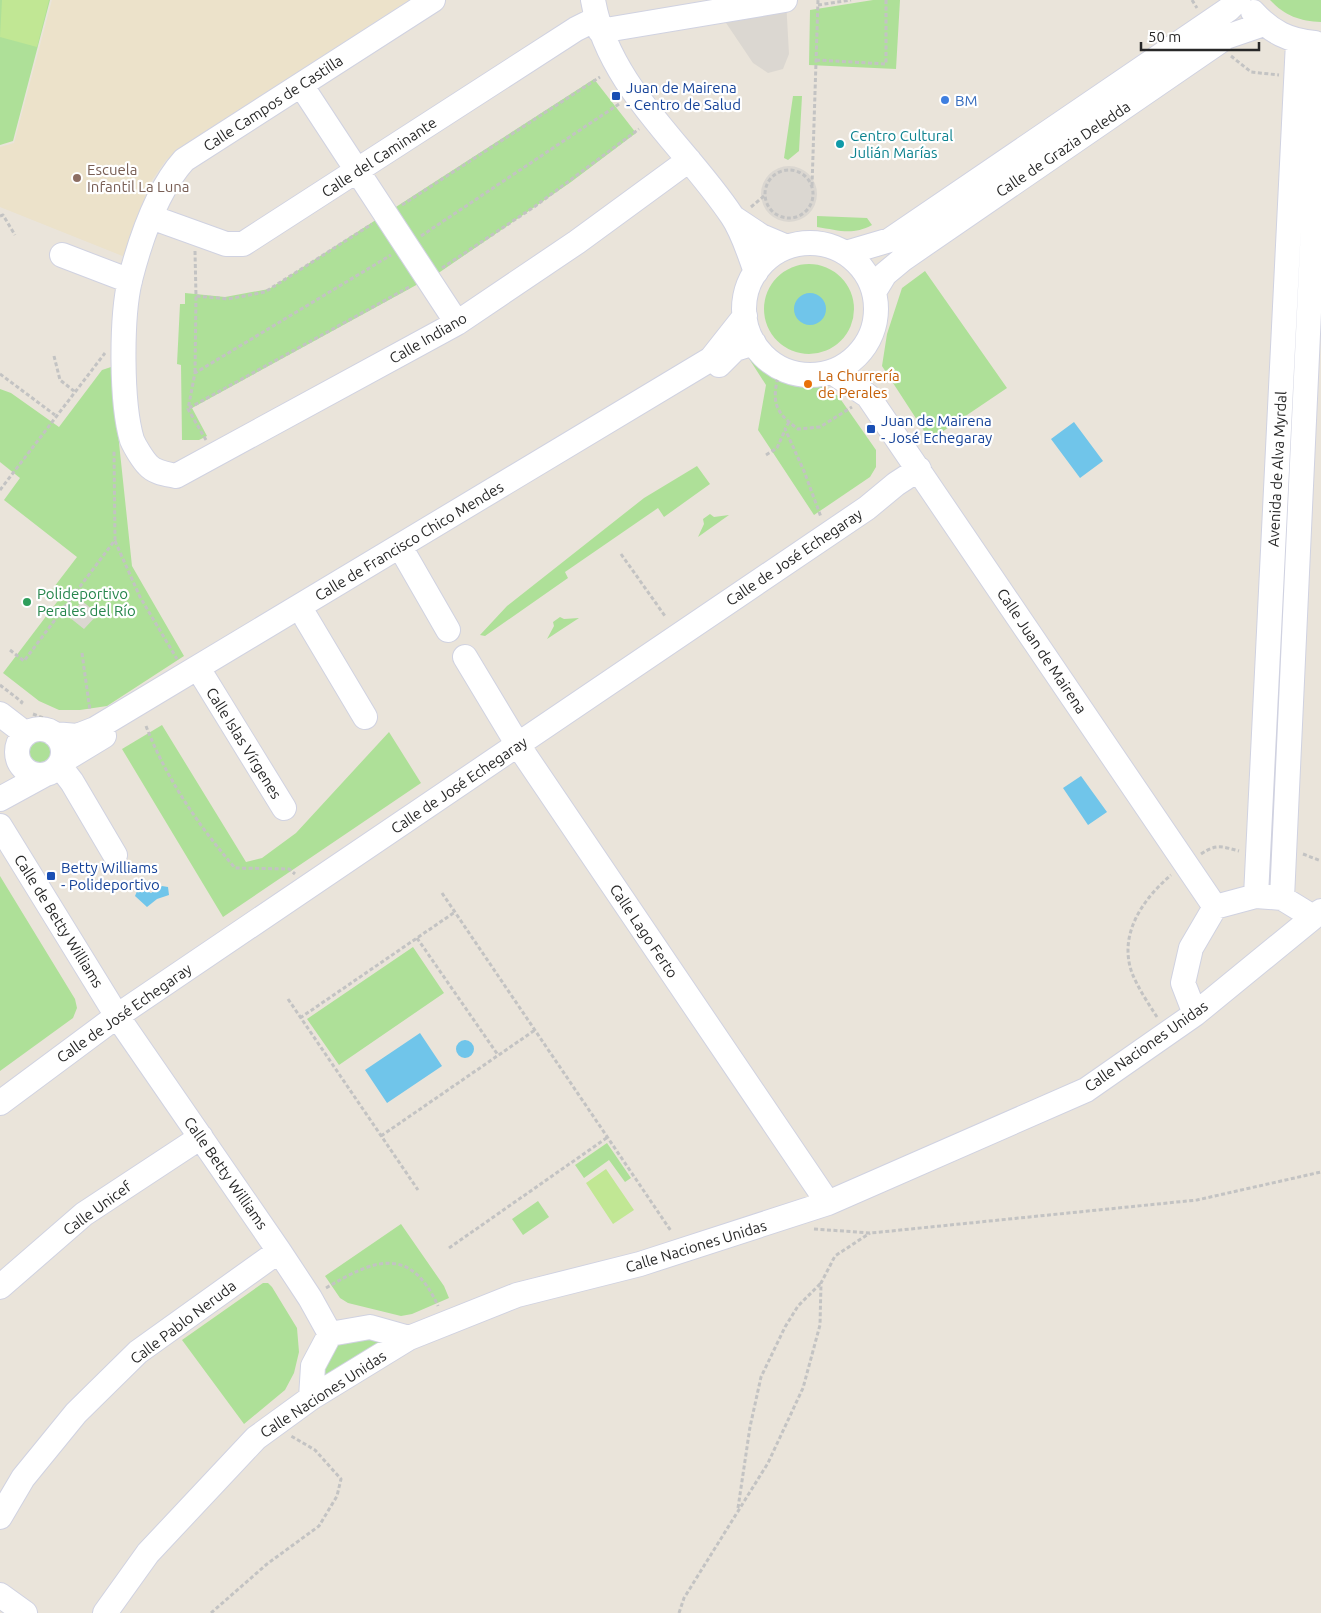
<svg xmlns="http://www.w3.org/2000/svg" width="1321" height="1613" font-family="Ubuntu,sans-serif">
<style>
.education{fill:#ece2ca}
.green{fill:#aee098}
.pitch{fill:#c1e794}
.plaza{fill:#dbd7d1}
.water{fill:#70c5ea}
.lines{fill:none;stroke-linecap:round;stroke-linejoin:round}
.minor-casing{stroke:#d0d2e1;stroke-width:26}
.path{stroke:#c3c3c3;stroke-width:3;stroke-dasharray:4 2.5;stroke-linecap:butt}
.minor{stroke:#fff;stroke-width:24}
.transit-dot{fill:#1a4fb4;stroke:#fff;stroke-width:2}
.shop-dot{fill:#3f7fe0;stroke:#fff;stroke-width:2}
.culture-dot{fill:#0f9aa8;stroke:#fff;stroke-width:2}
.education-dot{fill:#8d6e63;stroke:#fff;stroke-width:2}
.food-dot{fill:#e8710a;stroke:#fff;stroke-width:2}
.leisure-dot{fill:#2e9e5b;stroke:#fff;stroke-width:2}
.labels{text-anchor:middle;dominant-baseline:central;stroke-width:4.5;stroke-linejoin:round;paint-order:stroke}
.transit-label{font-size:15px;fill:#164399;stroke:#fff;text-anchor:start}
.shop-label{font-size:15px;fill:#366cbe;stroke:#fff;text-anchor:start}
.street-label{font-size:15px;fill:#282828;stroke:#fff}
.culture-label{font-size:15px;fill:#0d838f;stroke:#fff;text-anchor:start}
.education-label{font-size:15px;fill:#785e54;stroke:#fff;text-anchor:start}
.food-label{font-size:15px;fill:#c56008;stroke:#fff;text-anchor:start}
.leisure-label{font-size:15px;fill:#27864d;stroke:#fff;text-anchor:start}
</style>
<rect width="100%" height="100%" fill="#eae4da"/>
<path class="education" d="M52,0H409L203,133L166,160L150,183L125,257L0,207V147L14,143Z"/>
<path class="green" d="M0,0H50L13,141L0,145Z
M873,0H900L896,69L809,65L810,10Z
M1270,0H1321V22C1300,21 1285,16 1270,0Z
M594,79L636,133L571,182L440,272L192,408L207,436L199,440H182L181,365L177,364L180,304H185V293L225,297L269,289Z
M793,96H802L799,151L788,160L784,158Z
M817,216L867,218L872,225C852,236 838,230 817,227Z
M764 309a45 45 0 1 1 90 0a45 45 0 1 1-90 0Z
M925,271L1007,388L930,440L882,366L887,334L902,288Z
M748,357L781,377L819,383L830,389L839,397L876,450V467L870,477L814,515L758,430L766,385Z
M111,367L132,566L184,656L107,706L80,710H59L39,701L3,673L60,598L51,591L77,557L4,500L20,478L0,462V389L11,393L59,427L102,370Z
M697,466L710,484L664,517L658,508L565,572L568,578L485,636L480,635L507,606L644,498Z
M710,514L714,517L729,515L698,537L704,524L703,519Z
M560,617L564,619L579,618L547,639L554,626L553,622Z
M162,725L246,862L262,858L296,833L389,732L421,783L223,917L122,749Z
M29 752a11 11 0 1 1 22 0a11 11 0 1 1-22 0Z
M0,876L75,999L77,1008L73,1018L0,1071Z
M413,947L444,993L339,1065L307,1019Z
M607,1143L631,1178L625,1182L609,1160L584,1178L575,1165Z
M538,1201L549,1217L523,1235L512,1219Z
M401,1224L444,1286L449,1298L412,1314L401,1316L348,1303L340,1298L325,1276Z
M263,1283H268L272,1287L297,1328L299,1352L294,1373L285,1390L244,1424L182,1340Z
M359,1336L384,1341L323,1379C327,1353 333,1343 359,1336Z"/>
<path class="pitch" d="M2,0H49L37,47L0,37Z
M606,1169L634,1210L613,1224L586,1183Z"/>
<path class="plaza" d="M786,0L789,54L783,69L768,73L753,63L718,11Z
M761 194a28 28 0 1 1 56 0a28 28 0 1 1-56 0Z
M82,601L98,614L84,629L69,617Z"/>
<path class="water" d="M794 309a16 16 0 1 1 32 0a16 16 0 1 1-32 0Z
M1074,422L1103,461L1080,478L1051,439Z
M1081,776L1107,812L1088,825L1063,788Z
M162,886L168,887L169,895L157,899L147,907L135,896L138,889H143L151,893Z
M420,1033L442,1066L387,1103L365,1070Z
M456 1049a9 9 0 1 1 18 0a9 9 0 1 1-18 0Z"/>
<g class="lines">
<g class="minor-casing">
<path id="minor" d="M433,0L184,160C157,190 140,241 130,280C121,318 121,403 132,440C135,447 143,460 148,465C155,473 167,474 176,476L457,323L577,242L689,160
M593,0C608,87 685,145 732,216C743,232 749,253 756,272
M1253,12C1271,32 1289,41 1315,43
M600,31L785,0
M301,85L457,323
M151,217L226,244H243L576,29L596,19
M734,218L761,236L787,247
M744 309a66 66 0 1 1 132 0a66 66 0 1 1-132 0Z
M846,253L890,240L1229,9L1238,0
M62,255L130,281
M874,292L885,274L903,259L1226,37L1264,24
M719,365L735,349L754,343
M832,372L868,396L1215,907
M406,557L448,630
M306,618L365,717
M465,657L518,745L828,1203
M204,678L284,808
M0,714L26,734
M17 752a23 23 0 1 1 46 0a23 23 0 1 1-46 0Z
M54,734L77,736L95,729L711,359L745,316
M61,762L104,736
M59,765L72,782L115,855
M0,799L44,775
M0,826L117,1016L279,1251L310,1298L330,1334
M1256,896L1298,42
M1282,898L1321,52
M1195,1014L1183,983L1191,948L1215,907L1256,896L1282,898L1313,917
M0,1103L117,1016L867,508L896,484L919,469
M0,1287L84,1214L201,1137
M311,1398L313,1366L330,1334L370,1327L409,1338
M0,1517L23,1478L76,1413L138,1352L279,1251
M0,1595L25,1613
M105,1613L148,1553L256,1438L311,1398L409,1338L517,1295L640,1264L828,1203L1086,1090L1195,1014L1321,911"/>
</g>
<path class="path" d="M1192,0L1197,8
M818,5L851,0
M1231,56L1251,72L1279,75
M816,60L886,64V0
M765 194a24 24 0 1 1 48 0a24 24 0 1 1-48 0Z
M812,186L818,0
M402,205L600,77
M751,207L764,196
M0,216L3,215L15,235
M799,234H817L835,238
M421,236L619,104
M195,251L196,296L228,299L265,292L372,224
M442,268L534,207L639,129
M54,356L60,380L74,391
M195,372L196,296
M779,372C772,401 773,411 798,429L820,427L852,407
M0,374L55,415
M189,408L411,286
M789,422L785,429L804,471L821,517
M206,440L188,409L195,373L391,255
M766,455L777,448L785,430
M0,490L105,353
M115,541L140,597L177,659
M621,554L665,616
M10,650L24,661L115,540L114,450
M82,653L90,711
M0,685L22,702L20,705
M33,714L46,719
M146,726C166,778 198,825 235,868L289,869L295,874
M1201,854C1217,843 1223,847 1239,851
M1303,854L1321,861
M442,893L671,1231
M417,938L498,1055
M288,999L418,1190
M1157,1017C1148,1003 1138,988 1132,973C1118,934 1143,899 1171,875
M300,1018L455,912
M381,1136L535,1030
M814,1229L871,1233L1197,1200L1321,1172
M449,1248L608,1137
M326,1288C373,1260 410,1244 438,1306
M738,1508L750,1427L761,1377L785,1327L798,1306L821,1283
M211,1613L267,1564L319,1526L337,1496L341,1479L315,1450L291,1436
M679,1613L684,1598L768,1463L803,1388L820,1325L821,1283L835,1256L870,1233"/>
<use href="#minor" class="minor"/>
</g>
<g class="transit-dot">
<rect x="611" y="91" width="10" height="10" rx="2.5"/>
<rect x="866" y="424" width="10" height="10" rx="2.5"/>
<rect x="46" y="871" width="10" height="10" rx="2.5"/>
</g>
<circle class="shop-dot" cx="945" cy="100" r="5"/>
<circle class="culture-dot" cx="840" cy="144" r="5"/>
<circle class="education-dot" cx="77" cy="178" r="5"/>
<circle class="food-dot" cx="808" cy="384" r="5"/>
<circle class="leisure-dot" cx="27" cy="602" r="5"/>
<g class="labels">
<g class="transit-label">
<text x="626" y="87">Juan de Mairena<tspan x="626" dy="17">- Centro de Salud</tspan></text>
<text x="881" y="420">Juan de Mairena<tspan x="881" dy="17">- José Echegaray</tspan></text>
<text x="61" y="867">Betty Williams<tspan x="61" dy="17">- Polideportivo</tspan></text>
</g>
<g class="shop-label">
<text x="955" y="100">BM</text>
</g>
<g class="street-label">
<text transform="translate(273 103) rotate(-33)">Calle Campos de Castilla</text>
<text transform="translate(1063 149) rotate(-34)">Calle de Grazia Deledda</text>
<text transform="translate(379 157) rotate(-33)">Calle del Caminante</text>
<text transform="translate(428 338) rotate(-30)">Calle Indiano</text>
<text transform="translate(1277 469) rotate(-87)">Avenida de Alva Myrdal</text>
<text transform="translate(409 541) rotate(-31)">Calle de Francisco Chico Mendes</text>
<text transform="translate(794 557) rotate(-34)">Calle de José Echegaray</text>
<text transform="translate(1042 651) rotate(56)">Calle Juan de Mairena</text>
<text transform="translate(244 743) rotate(58)">Calle Islas Vírgenes</text>
<text transform="translate(459 785) rotate(-34)">Calle de José Echegaray</text>
<text transform="translate(59 921) rotate(58)">Calle de Betty Williams</text>
<text transform="translate(644 931) rotate(56)">Calle Lago Ferto</text>
<text transform="translate(124 1013) rotate(-35)">Calle de José Echegaray</text>
<text transform="translate(1146 1046) rotate(-35)">Calle Naciones Unidas</text>
<text transform="translate(226 1173) rotate(55)">Calle Betty Williams</text>
<text transform="translate(97 1208) rotate(-36)">Calle Unicef</text>
<text transform="translate(696 1246) rotate(-17)">Calle Naciones Unidas</text>
<text transform="translate(183 1322) rotate(-37)">Calle Pablo Neruda</text>
<text transform="translate(323 1394) rotate(-33)">Calle Naciones Unidas</text>
</g>
<g class="culture-label">
<text x="850" y="135">Centro Cultural<tspan x="850" dy="17">Julián Marías</tspan></text>
</g>
<g class="education-label">
<text x="87" y="169">Escuela<tspan x="87" dy="17">Infantil La Luna</tspan></text>
</g>
<g class="food-label">
<text x="818" y="375">La Churrería<tspan x="818" dy="17">de Perales</tspan></text>
</g>
<g class="leisure-label">
<text x="37" y="593">Polideportivo<tspan x="37" dy="17">Perales del Río</tspan></text>
</g>
</g>
<path d="M1141 42v8h118v-8" fill="none" stroke="#282828" stroke-width="2.5"/>
<text x="1148" y="42" font-size="15" fill="#282828" stroke="#ffffff" stroke-width="4" paint-order="stroke">50 m</text>
</svg>
